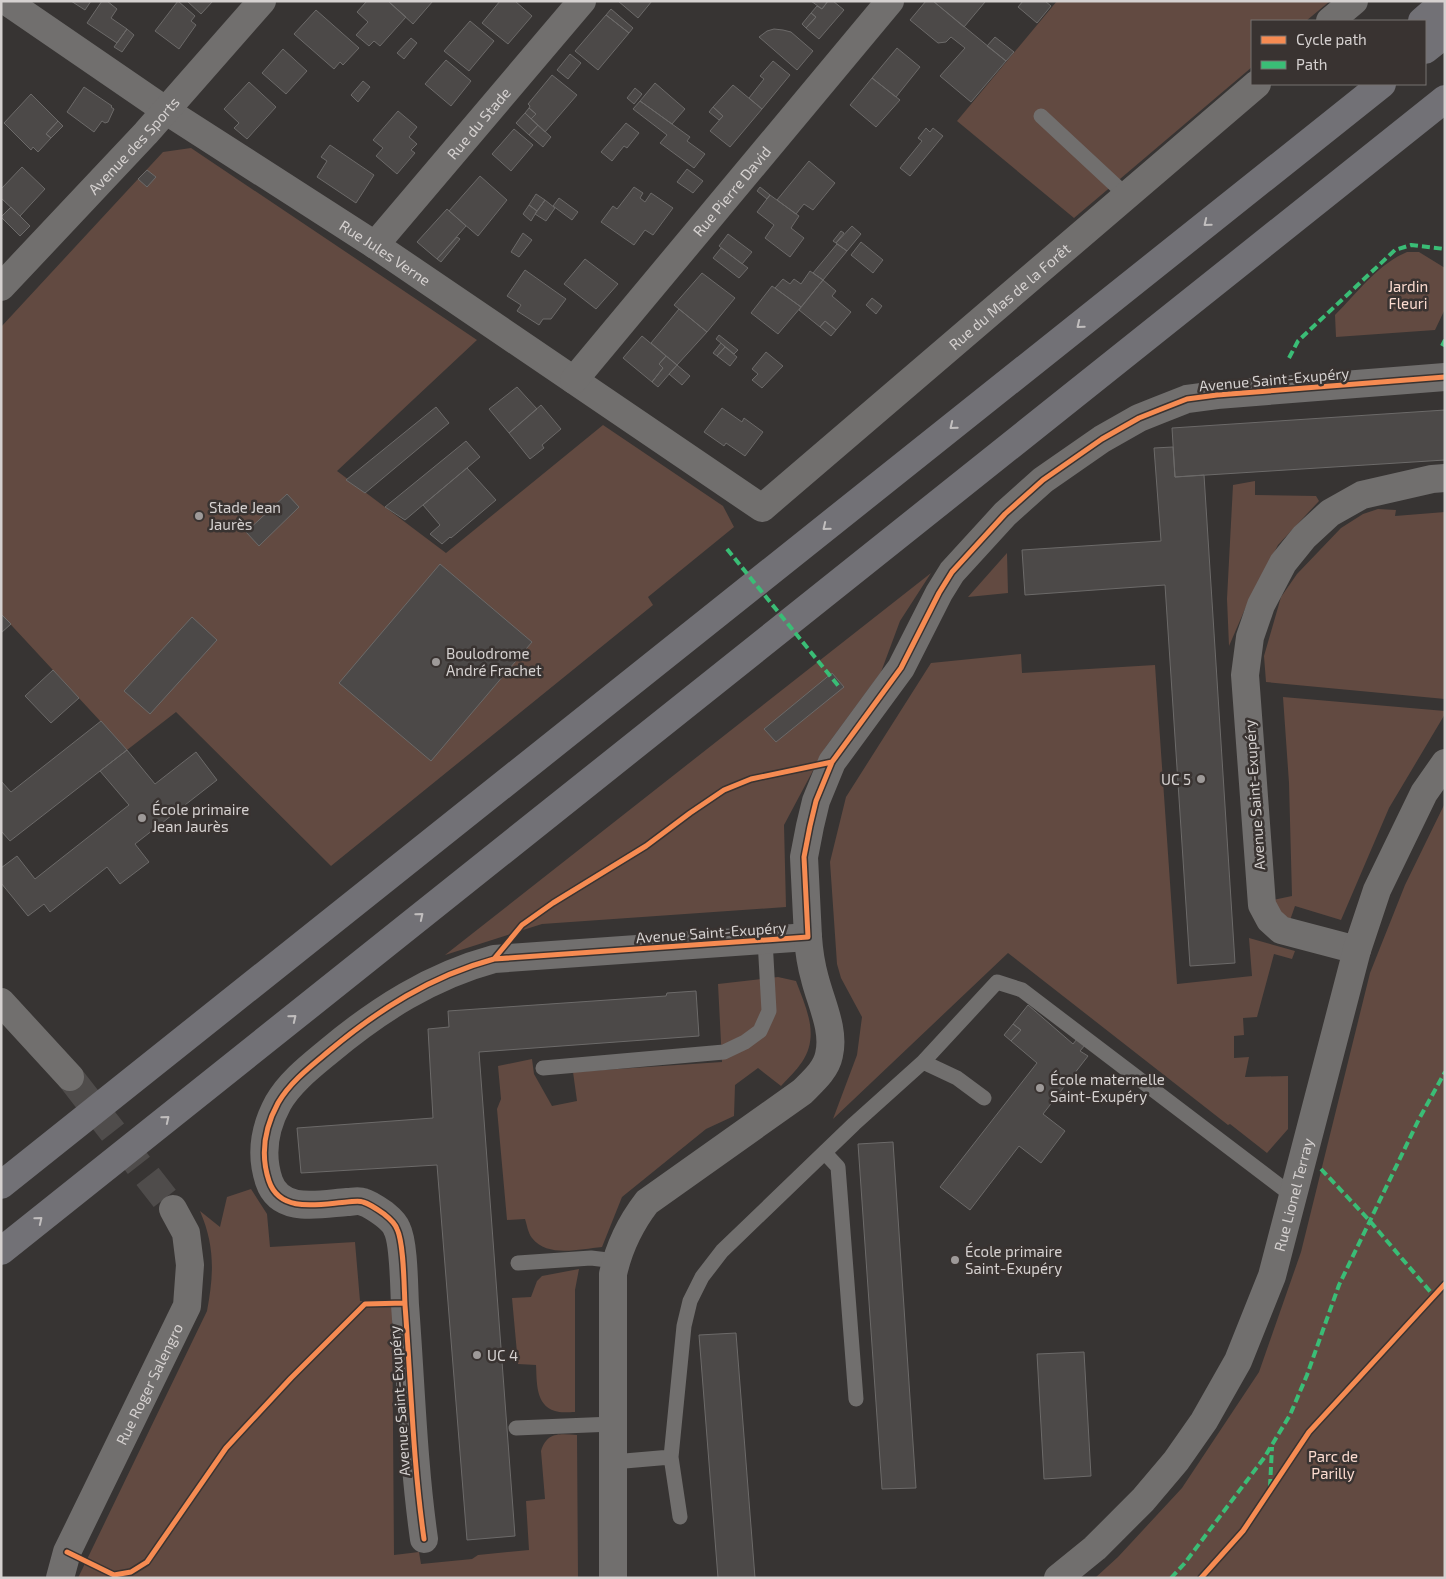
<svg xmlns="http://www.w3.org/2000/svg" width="1446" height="1579" font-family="'Exo 2',sans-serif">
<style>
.green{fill:#624a41}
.building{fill:#4c4948;stroke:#6c6a69}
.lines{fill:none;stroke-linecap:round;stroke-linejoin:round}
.minor-tunnel{stroke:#4f4c4b;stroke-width:28;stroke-dasharray:28 14;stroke-linecap:butt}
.service{stroke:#716f6e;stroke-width:15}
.minor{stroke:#716f6e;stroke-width:28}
.secondary{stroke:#716f6e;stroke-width:28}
.motorway{stroke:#727176;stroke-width:28}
.quiet{stroke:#3abd76;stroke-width:4;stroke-dasharray:8 4;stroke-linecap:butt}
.cycleway-casing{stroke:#393331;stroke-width:8}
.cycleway{stroke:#f68b52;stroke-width:5}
.oneway{stroke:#c1bebe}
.poi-dot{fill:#9e9a99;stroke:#393331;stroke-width:2}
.labels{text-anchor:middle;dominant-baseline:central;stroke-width:5;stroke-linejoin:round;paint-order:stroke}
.street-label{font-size:15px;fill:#d5d1d0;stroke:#393331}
.park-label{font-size:15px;fill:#fbdbcf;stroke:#393331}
.poi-label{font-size:15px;fill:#d5d1d0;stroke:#393331;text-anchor:start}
</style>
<rect width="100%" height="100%" fill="#373433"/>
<path class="green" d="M1057,1H1330L1306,21H1252V67L1074,218L957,121Z
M191,148L477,340L337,471L446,553L603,425L723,506L734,527L648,597L653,605L331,866L176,712L127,750L1,614V327L163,152Z
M1407,252H1419L1445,268V309L1435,330L1336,337L1335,315C1357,293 1378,264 1407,252Z
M1255,481V495L1316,496L1319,501L1278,545L1245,609L1229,646L1227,599L1233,485Z
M1378,509L1396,510L1395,516L1445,512V699L1266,682L1264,656L1281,597L1297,574L1341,528L1363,514Z
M1007,553L1008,593L968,597Z
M931,573L900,621L881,672L825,748L784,825L786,907L542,924L445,955Z
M1021,654L1022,673L1155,665L1177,984L1252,976L1249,938L1295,951L1292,959L1274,954L1257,1017L1243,1018L1244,1035L1234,1036V1058L1249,1057L1245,1077L1288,1076V1129L1267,1153L1230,1124L1228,1125L1008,953L833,1119L857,1055L862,1017L841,978L837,964L830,862L846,797L931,663Z
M1283,697L1445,711V714L1389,808L1341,920L1295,906L1289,923L1281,921L1273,900L1292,896L1289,783Z
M1445,803V1578H1095L1118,1557L1182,1488L1259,1372L1301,1252L1370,973L1405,885Z
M778,977L796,981C806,1008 820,1035 802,1062C796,1071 788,1078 781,1086L758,1068L735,1085L734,1116L706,1129L622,1197L602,1247C579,1249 548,1258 532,1238C528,1233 527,1225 525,1219L507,1220L497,1109L501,1099L498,1066L532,1059L534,1074L552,1106L577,1101L573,1072L722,1062L718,984Z
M251,1189L267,1214L270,1247L355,1242L360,1301L392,1300L394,1555L419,1552L421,1564L472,1559L478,1555L529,1550L526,1501L545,1499L541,1451C547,1431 561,1434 577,1435L578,1578H78L207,1311C214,1274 215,1246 200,1211L220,1227L227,1197Z
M579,1269L575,1290V1412C569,1412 560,1413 555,1411C535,1405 537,1381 536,1365L518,1364L512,1298L531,1297L537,1281L542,1276Z"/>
<path class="building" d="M71,1H91L85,10Z
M102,1H107L117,9L111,18L127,29L117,43L87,23Z
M178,1L195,16L191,21L196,25L179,49L155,31Z
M187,1H213L201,14Z
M367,1H388L406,17L380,46L374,41L369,46L356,35L368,22L357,12Z
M390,1H433L413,24L389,2Z
M500,1H515L532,16L508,44L482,23Z
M618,1H652L638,18Z
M811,1H828L822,9Z
M828,1H833L844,10L819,39L806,28L816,17L811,13L817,6L822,9Z
M926,1H933L1006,61L971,102L940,76L965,48L951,37L946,42L938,43L910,20Z
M933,1H984L985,2L964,27Z
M1023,1H1045L1051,6L1037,23L1018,7Z
M611,9L633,28L629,33L606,15Z
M316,10L359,48L343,65L340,62L334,69L294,34Z
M811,13L816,17L806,28L802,24Z
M606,15L629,33L598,70L575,51Z
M470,21L494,41L469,71L444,51Z
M127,29L134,35L122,52L114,47Z
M774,29L783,30L791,32L813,51L797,70L759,37L767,31Z
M995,37L1014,52L1006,61L987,46Z
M411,38L417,43L404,59L397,53Z
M897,48L920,67L896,97L872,78Z
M283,49L307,71L286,94L262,73Z
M570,54L581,63L568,79L557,70Z
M446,60L471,81L451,106L425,84Z
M773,61L790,75L762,109L749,98L764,79L760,76Z
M552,75L577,95L545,132L531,119L536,114L529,108L530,106L528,104Z
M872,78L900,100L876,127L850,105Z
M363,81L370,87L358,102L351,95Z
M249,82L276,107L247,139L234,128L239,123L224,109Z
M655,83L685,109L672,124L640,101Z
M733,85L762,109L730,147L710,131L723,116L713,107Z
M84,87L112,106L111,107L114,109L108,122L105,123L102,121L94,132L67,112Z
M635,88L642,94L634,104L627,98Z
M31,94L58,121L46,134L51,138L38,152L33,147L31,150L4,123Z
M640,101L690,137L687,141L705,154L694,168L660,143L667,135L633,109Z
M713,107L723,116L719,120L709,112Z
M529,108L536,114L531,119L525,113Z
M398,111L417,127L409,137L417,144L411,150L415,153L397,174L376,156L383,148L373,140Z
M525,113L538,125L529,135L516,123Z
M58,121L63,126L51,138L46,134Z
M626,123L639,133L627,148L624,146L612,161L601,152Z
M538,125L551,137L543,147L529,135Z
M926,128L930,132L933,128L943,136L910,176L900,168L922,141L918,138Z
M514,129L533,145L511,171L492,154Z
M330,145L374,175L356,203L317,177L327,161L321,157Z
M809,161L835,183L813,210L804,204L796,214L777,200Z
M22,167L45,189L20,216L1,198V189Z
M687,169L703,181L693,193L677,182Z
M147,170L156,177L147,187L138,179Z
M480,176L507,200L478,236L449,211Z
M634,187L643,193L640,198L645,202L651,193L673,208L653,235L645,230L634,245L601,222L613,206L617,209Z
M760,187L770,195L767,199L757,191Z
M536,194L545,200L537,211L529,205Z
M770,195L799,216L791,228L804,238L790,257L765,238L774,225L757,212Z
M559,198L578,212L572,220L553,206Z
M545,200L555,208L546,221L535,214Z
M529,205L537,211L531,221L523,214Z
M11,207L30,226L20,236L1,217Z
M447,209L466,226L437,259L417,242Z
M852,226L861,234L847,251L836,243Z
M841,231L844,233L836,243L833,241Z
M523,233L532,240L519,257L511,252Z
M728,234L752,252L742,264L719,246Z
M457,237L460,239L441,262L437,259Z
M861,242L883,260L873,273L851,255Z
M837,244L847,251L823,280L813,273Z
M721,248L748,268L739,278L713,258Z
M585,259L618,284L596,309L564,284Z
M525,270L566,299L551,319H543L539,325L517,311L521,305L507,296Z
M810,271L823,280L801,307L775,288L783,279L790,284L794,279L801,284Z
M702,273L735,298L707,332L674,305Z
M823,280L836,291L832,296L851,312L836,330L825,321L820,327L799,310Z
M772,286L801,307L778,334L751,313Z
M872,298L882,306L876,314L866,305Z
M679,309L707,332L677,365L651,343Z
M825,321L836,330L831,336L820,327Z
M719,335L738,350L734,354L716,339Z
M642,336L666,356L659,364L663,368L652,382L623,358Z
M721,343L725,347L717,356L713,353Z
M725,347L737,357L730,366L717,356Z
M766,352L783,366L762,388L752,380L758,374L752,369Z
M666,356L677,365L658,387L652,382L663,368L659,364Z
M677,365L690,376L682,385L669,374Z
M517,387L537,409L509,433L489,409Z
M541,405L561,429L542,445L544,448L530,459L509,433Z
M436,407L449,423L365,493L346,480Z
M722,408L742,422L744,418L763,432L745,456L726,443L724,446L704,432Z
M1445,410V460L1175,477L1172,428Z
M466,441L480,457L405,520L385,507Z
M1173,447L1175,477L1204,475L1235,963L1190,966L1165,585L1025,595L1022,550L1161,541L1154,448Z
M467,468L496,500L451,538L450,537L442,544L430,534L440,525L423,505Z
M287,494L299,507L259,546L246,532Z
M440,564L532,642L431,761L339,683Z
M1,614L11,624L1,633Z
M192,617L217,640L150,714L124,691Z
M53,670L79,698L51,723L25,696Z
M832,673L844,687L776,742L764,729Z
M101,721L127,750L10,841L1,831V781L11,792Z
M127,750L155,784L196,752L217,780L135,844L149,862L120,884L107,867L50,912L44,904L28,916L1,883V868L17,856L35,879L129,805L100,771Z
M696,991L699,1036L479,1052L515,1536L467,1540L437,1165L301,1173L297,1128L433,1118L428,1029L449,1027L448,1011L666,996L667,993Z
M1028,1005L1073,1044L1077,1039L1085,1045L1080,1051L1088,1056L1043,1114L1065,1131L1041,1163L1019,1146L970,1210L940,1187L1037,1063L1011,1041L1021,1030L1013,1024Z
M1013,1024L1021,1030L1011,1041L1004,1035Z
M893,1142L916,1488L882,1489L858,1144Z
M736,1333L755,1578H718L699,1335Z
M1084,1352L1091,1476L1044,1479L1037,1354Z"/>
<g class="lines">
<path class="minor-tunnel" d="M70,1077L173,1209"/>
<path class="service" d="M1041,116L1127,196
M923,1062L957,1078L984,1098
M543,1068L724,1052L745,1042L760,1031L769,1011L765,940
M825,1153L838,1167L856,1399
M518,1263L591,1258L616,1261
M516,1428L613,1424
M671,1457L680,1517
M613,1462L671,1457L684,1326L690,1301L702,1277L722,1251L854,1124L923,1062L997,982L1022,990L1293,1196"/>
<g class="minor">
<path id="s1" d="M6,1L165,110L375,245L762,508L1257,84"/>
<path d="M1330,21L1354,1"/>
<path id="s2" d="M375,245L582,1"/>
<path id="s3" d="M1,287L146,133L262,1"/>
<path id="s4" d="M574,380L890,1"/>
<path d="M1357,950L1281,930L1270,920L1262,905L1245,675L1250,637L1261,605L1283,563L1304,537L1330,513L1362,495L1432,479L1445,478"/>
<path d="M1,1002L70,1077"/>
<path d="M424,1539C413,1462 411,1383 405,1305C404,1287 404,1243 397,1229C395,1223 389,1218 384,1214C377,1209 370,1204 363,1202C358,1200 352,1202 347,1202C320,1204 280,1214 269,1181C260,1154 265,1127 278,1103C290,1082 311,1066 329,1051C378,1010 431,976 494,959L808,937L804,857L810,826L816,801L832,762L901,668L939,593L952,572L1005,514L1043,480L1102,439L1139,418L1159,410L1187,399L1217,395L1445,377"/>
<path id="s5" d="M60,1578L67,1552L187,1306L190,1265L186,1233L173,1209"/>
<path d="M613,1578V1274C619,1247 630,1224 647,1202L802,1092C813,1081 826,1070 829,1055C835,1030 821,1003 815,979C811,965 809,952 808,937"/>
</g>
<path class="secondary" id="s6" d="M1058,1578L1095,1548L1143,1500L1176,1461L1204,1421L1238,1361L1272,1276L1357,950L1377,890L1424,793L1445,763"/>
<path class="motorway" d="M1422,21L1445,1
M1425,50L1445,34
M1,1185L1382,84
M1,1251L1445,99"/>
<path class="quiet" d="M1442,346L1445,340
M1289,358L1298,341L1395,250L1411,245L1445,249
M727,549L840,688
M1321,1169L1369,1220L1434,1296
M1270,1487L1272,1447
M1171,1578L1184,1564L1264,1458L1290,1415L1307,1375L1339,1285L1419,1119L1445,1072"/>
<g class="cycleway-casing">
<path id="cycleway" d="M494,959L522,925L553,903L646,846L690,813L724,790L751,779L832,762
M424,1539C413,1462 411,1383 405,1305C404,1287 404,1243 397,1229C395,1223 389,1218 384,1214C377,1209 370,1204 363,1202C358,1200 352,1202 347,1202C320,1204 280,1214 269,1181C260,1154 265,1127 278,1103C290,1082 311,1066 329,1051C378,1010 431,976 494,959L808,937L804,857L810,826L816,801L832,762L901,668L939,593L952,572L1005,514L1043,480L1102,439L1139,418L1159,410L1187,399L1217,395L1445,377
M67,1552L114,1575L131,1572L147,1562L226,1448L291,1378L365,1304L405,1303
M1201,1578L1243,1531L1309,1432L1445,1284"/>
</g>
<use href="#cycleway" class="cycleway"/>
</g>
<defs><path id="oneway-chevron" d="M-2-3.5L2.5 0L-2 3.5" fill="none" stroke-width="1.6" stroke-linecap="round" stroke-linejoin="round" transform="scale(1.25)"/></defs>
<g class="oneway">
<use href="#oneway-chevron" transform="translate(1207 223) rotate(141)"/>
<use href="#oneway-chevron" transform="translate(1080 325) rotate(141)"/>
<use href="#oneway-chevron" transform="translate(953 426) rotate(141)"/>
<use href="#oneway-chevron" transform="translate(826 527) rotate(141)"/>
<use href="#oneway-chevron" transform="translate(420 916) rotate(-39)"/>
<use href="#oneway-chevron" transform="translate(293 1018) rotate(-39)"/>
<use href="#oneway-chevron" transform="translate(166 1119) rotate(-39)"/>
<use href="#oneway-chevron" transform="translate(39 1220) rotate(-39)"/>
</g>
<g class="poi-dot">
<circle cx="199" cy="516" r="5"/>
<circle cx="436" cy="662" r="5"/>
<circle cx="1201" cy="779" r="5"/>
<circle cx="142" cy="818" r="5"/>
<circle cx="1040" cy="1088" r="5"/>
<circle cx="955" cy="1260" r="5"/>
<circle cx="477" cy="1355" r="5"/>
</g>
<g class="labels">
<g class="street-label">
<text stroke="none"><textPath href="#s2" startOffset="160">Rue du Stade</textPath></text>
<text stroke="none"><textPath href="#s3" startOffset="194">Avenue des Sports</textPath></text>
<text stroke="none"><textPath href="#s4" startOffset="246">Rue Pierre David</textPath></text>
<text stroke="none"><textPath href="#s1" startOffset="455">Rue Jules Verne</textPath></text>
<text stroke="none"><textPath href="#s1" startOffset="1236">Rue du Mas de la Forêt</textPath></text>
<text transform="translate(1274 379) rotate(-5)">Avenue Saint-Exupéry</text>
<text transform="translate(1254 795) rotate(-94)">Avenue Saint-Exupéry</text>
<text transform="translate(711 932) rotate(-4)">Avenue Saint-Exupéry</text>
<text stroke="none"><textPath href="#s6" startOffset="460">Rue Lionel Terray</textPath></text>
<text stroke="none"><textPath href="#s5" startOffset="214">Rue Roger Salengro</textPath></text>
<text transform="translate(399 1401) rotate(-94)">Avenue Saint-Exupéry</text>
</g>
<g class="park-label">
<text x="1408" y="286">Jardin<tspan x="1408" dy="17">Fleuri</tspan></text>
<text x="1333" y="1456">Parc de<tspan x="1333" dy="17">Parilly</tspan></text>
</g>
<g class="poi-label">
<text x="209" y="507">Stade Jean<tspan x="209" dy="17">Jaurès</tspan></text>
<text x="446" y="653">Boulodrome<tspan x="446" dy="17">André Frachet</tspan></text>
<text x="1191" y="779" text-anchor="end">UC 5</text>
<text x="152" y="809">École primaire<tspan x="152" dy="17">Jean Jaurès</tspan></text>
<text x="1050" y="1079">École maternelle<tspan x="1050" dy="17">Saint-Exupéry</tspan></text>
<text x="965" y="1251">École primaire<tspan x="965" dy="17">Saint-Exupéry</tspan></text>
<text x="487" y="1355">UC 4</text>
</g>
</g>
<rect width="1446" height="1579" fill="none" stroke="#d5d1d0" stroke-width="5"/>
<rect x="1251" y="20" width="175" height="65" fill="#393331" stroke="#777271"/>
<rect x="1261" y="36" width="25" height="8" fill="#f68b52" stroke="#777271"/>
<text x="1296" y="45" font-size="15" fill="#d5d1d0">Cycle path</text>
<rect x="1261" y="61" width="25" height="8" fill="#3abd76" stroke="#777271"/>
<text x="1296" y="70" font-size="15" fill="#d5d1d0">Path</text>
</svg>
